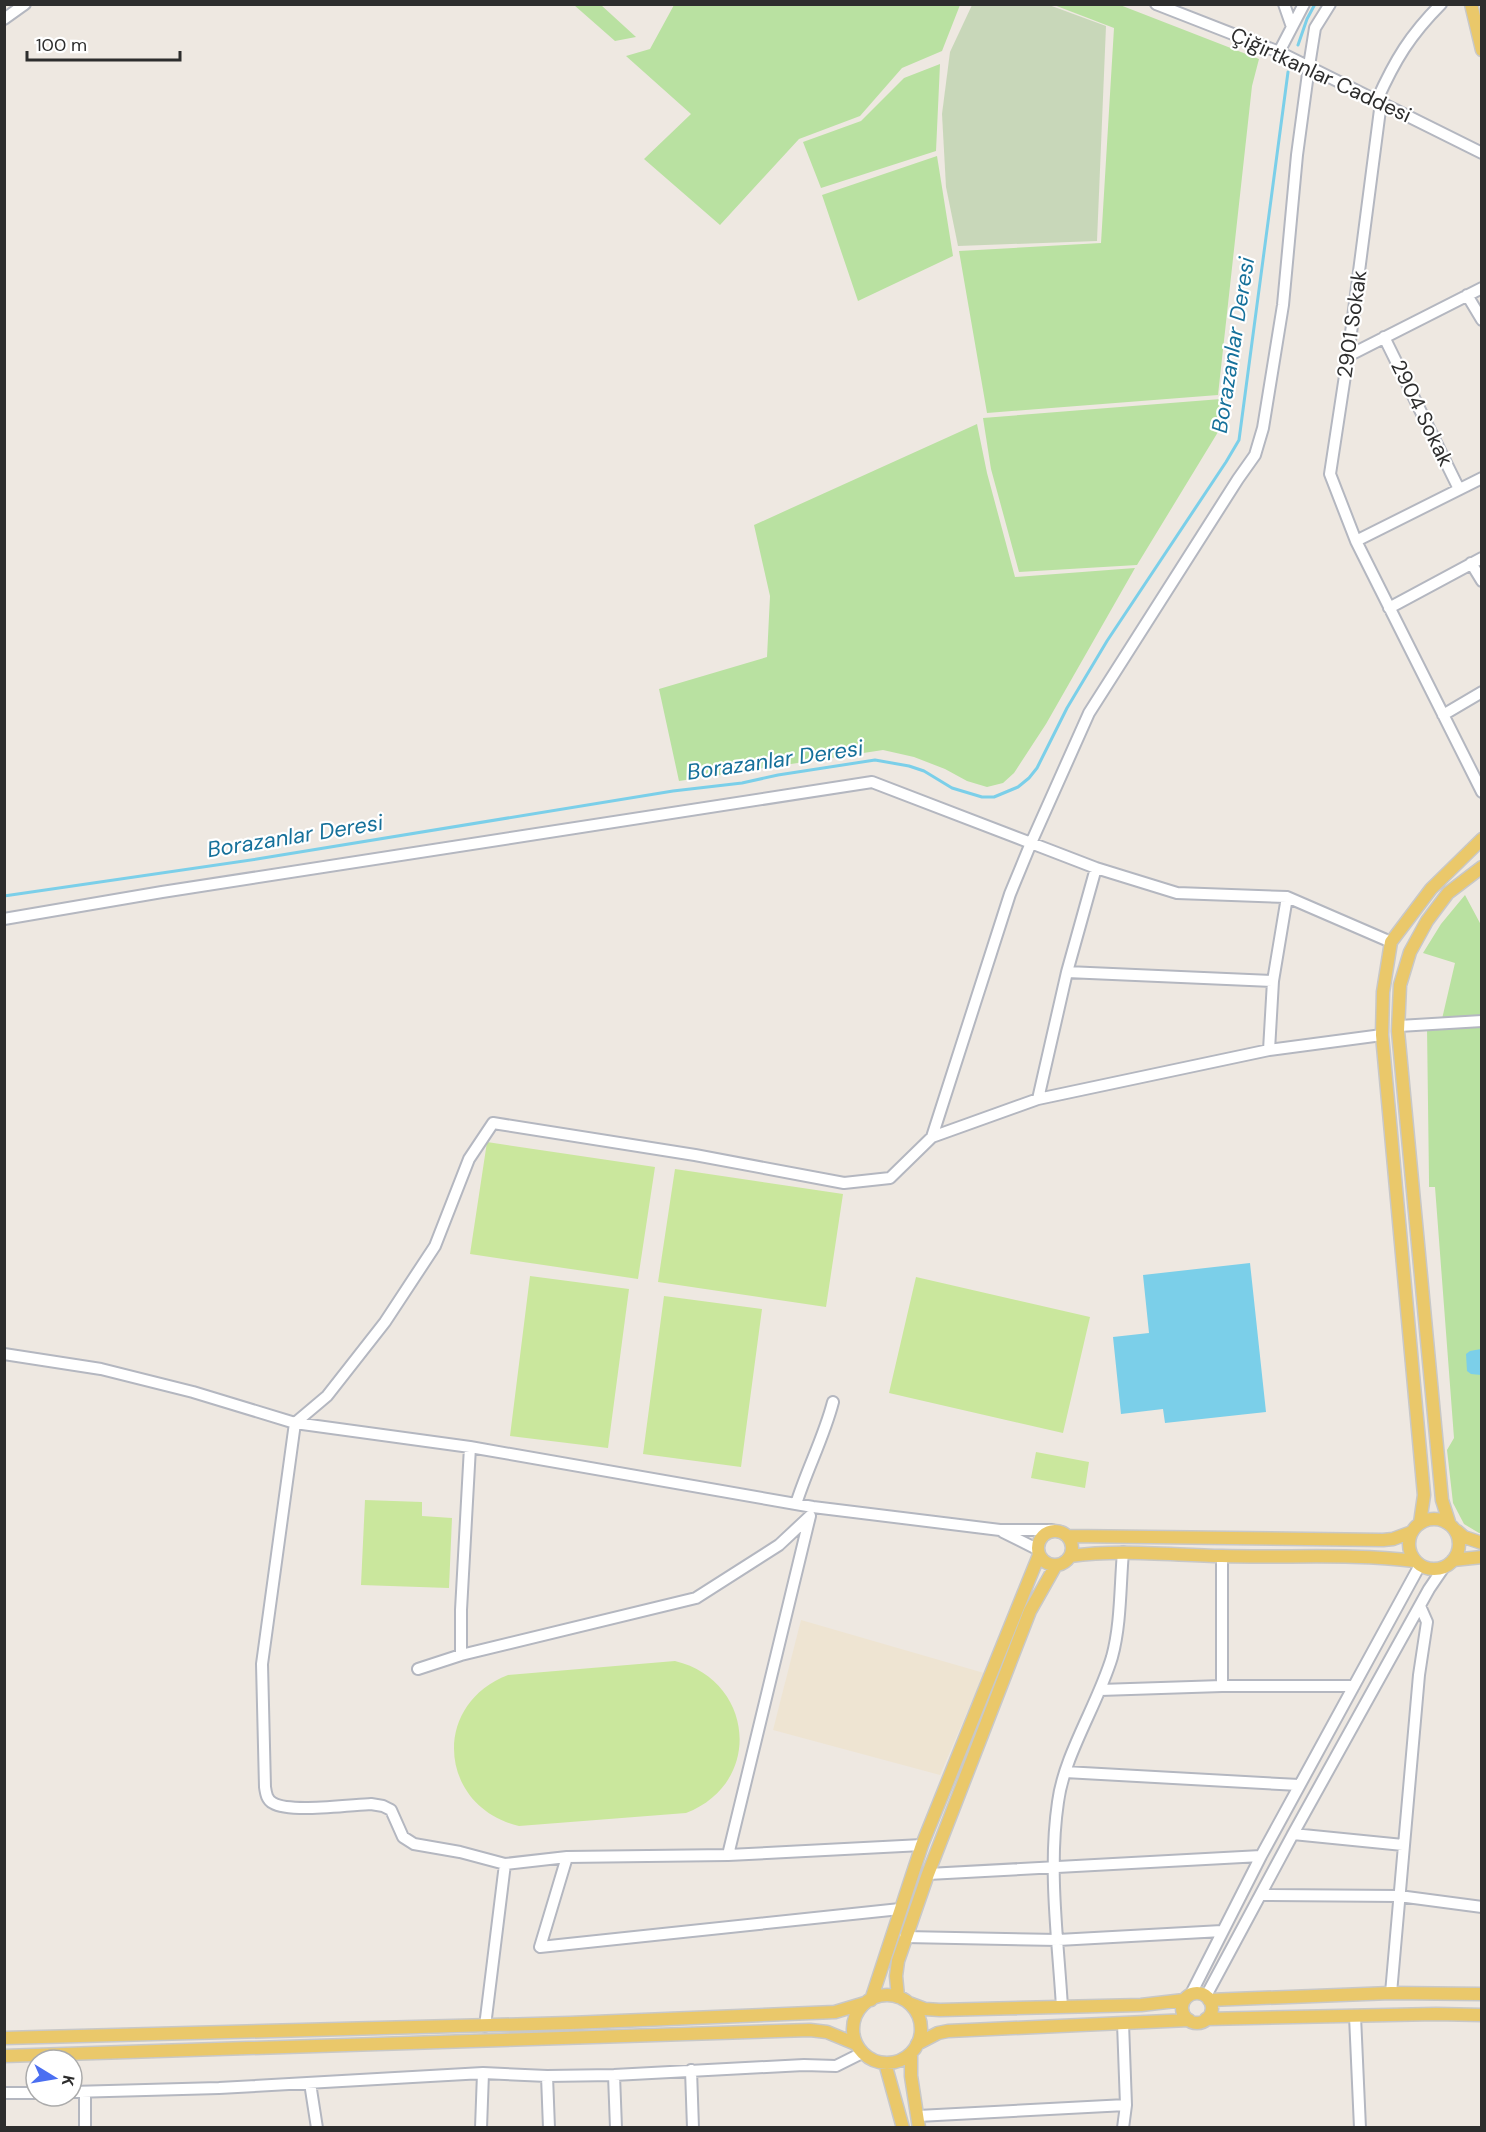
<svg xmlns="http://www.w3.org/2000/svg" width="1486" height="2132" font-family="'DM Sans',sans-serif">
<style>
.education{fill:#eee4d2}
.green{fill:#b9e1a1}
.cemetery{fill:#c8d7b9}
.pitch{fill:#cae79d}
.water{fill:#7bcfe9}
.lines{fill:none;stroke-linecap:round;stroke-linejoin:round}
.stream{stroke:#7bcfe9;stroke-width:3}
.minor-casing{stroke:#b4b7c0;stroke-width:14}
.major-casing{stroke:#c8c8c8;stroke-width:15}
.minor{stroke:#fff;stroke-width:10}
.major{stroke:#eac86a;stroke-width:12}
.labels{text-anchor:middle;dominant-baseline:central;stroke-width:4.5;stroke-linejoin:round;paint-order:stroke}
.street-label{font-size:21px;fill:#2d2d2d;stroke:#fff}
.water-label{font-size:22px;font-style:italic;fill:#15709a;stroke:#fff}
</style>
<rect width="100%" height="100%" fill="#eee8e1"/>
<path class="education" d="M801,1620L984,1673L940,1775L773,1730Z"/>
<path class="green" d="M574,5H601L636,37L615,41Z
M674,5V4L960,5L942,51L902,68L860,116L799,139L720,225L644,159L691,114L626,56L650,49Z
M1054,5H1120L1259,59L1252,86L1218,395L987,413L959,251L1101,243L1114,28Z
M940,64L936,151L821,188L803,142L861,121L904,78Z
M937,156L953,256L858,301L822,195Z
M1221,399L1218,432L1137,565L1019,572L991,469L983,418Z
M977,424L987,473L1015,577L1135,568L1046,724L1014,773L1003,783L987,787L967,781L945,769L914,757L883,750L679,781L659,689L767,657L770,596L754,525Z
M1465,895L1481,925V1017L1442,1019L1455,963L1423,953L1441,924Z
M1481,1024V1533H1479L1464,1524L1453,1503L1447,1450L1454,1438L1435,1187H1429V1180L1427,1027Z"/>
<path class="cemetery" d="M972,5H1049L1106,26L1097,241L958,246L946,187L942,114L950,52Z"/>
<path class="pitch" d="M487,1142L655,1167L638,1279L470,1254Z
M675,1169L843,1194L826,1307L658,1282Z
M530,1276L629,1289L608,1448L510,1436Z
M916,1277L1090,1317L1063,1433L889,1393Z
M664,1296L762,1309L741,1467L643,1454Z
M1036,1452L1089,1462L1085,1488L1031,1478Z
M365,1500L422,1502V1516L452,1518L449,1588L361,1585Z
M675,1661C754,1680 764,1783 686,1813L519,1826C439,1807 430,1705 508,1675Z"/>
<path class="water" d="M1250,1263L1266,1412L1165,1423L1163,1409L1121,1414L1113,1337L1149,1333L1143,1275Z
M1481,1349V1375L1471,1374L1467,1371L1466,1354L1470,1351Z"/>
<g class="lines">
<path class="stream" d="M1298,45L1307,19L1315,4
M4,896L257,859L673,791L742,783L778,775L875,760L909,766L924,771L952,788L982,797H994L1018,787L1029,778L1037,768L1067,708L1107,641L1226,462L1239,440L1288,72"/>
<g class="minor-casing">
<path id="minor" d="M1156,4L1279,52L1482,153
M1284,4L1292,27
M1330,4L1315,28L1309,66L1297,155L1283,305L1263,428L1255,455L1238,479L1089,713L1031,843L1096,868L1177,893L1287,897L1391,942
M4,19L25,4
M1279,52L1304,4
M1377,100C1395,60 1410,35 1441,4
M1381,102L1348,356L1330,474L1356,541L1482,792
M1467,295L1482,320
M1384,337L1459,489
M1348,356L1482,288
M1356,541L1482,478
M1471,563L1482,581
M1389,608L1482,558
M1443,715L1482,692
M4,919L162,892L872,782L1031,843L1010,894L932,1137
M1067,972L1273,981
M1399,1026L1482,1021
M1269,1050L1273,981L1287,897
M1038,1099L1067,972L1096,868
M4,1354L101,1369L193,1392L295,1423L470,1447L813,1507L1000,1530H1052
M796,1504C807,1469 824,1437 833,1402
M1003,1532L1037,1549
M461,1655L696,1598L779,1545L810,1516
M418,1669L461,1655V1610L470,1447
M1222,1686V1556
M1100,1690L1222,1686H1354
M1065,1772L1299,1785
M1293,1834L1403,1845
M922,1845L728,1855L567,1857L505,1864L460,1852L414,1844L403,1837L391,1810L383,1806L371,1804C350,1805 289,1813 273,1803C267,1800 266,1794 265,1787L262,1664L295,1423L327,1396L385,1322L435,1246L469,1159L493,1123L695,1155L844,1183L890,1178L932,1137L1038,1099L1269,1050L1382,1035
M728,1855L810,1516
M567,1857L540,1947L900,1909
M928,1874L1261,1856
M1262,1895L1399,1896L1482,1907
M905,1937L1058,1940L1222,1931
M1391,1993L1419,1675L1427,1622L1420,1606
M1191,1994L1261,1856L1420,1565
M1206,1996L1293,1834L1429,1589L1444,1567
M1062,2007C1058,1940 1048,1869 1058,1802C1064,1755 1098,1704 1112,1657C1121,1624 1120,1586 1123,1552
M1355,2016L1360,2128
M485,2026L505,1864
M691,2070L693,2128
M614,2075L616,2128
M547,2076L549,2128
M310,2083L317,2128
M72,2092L219,2088L483,2073L547,2076L614,2075L804,2065L836,2066L862,2053
M4,2093H36
M918,2116L1126,2105
M85,2128V2092
M481,2128L483,2073
M1123,2128L1126,2105L1123,2023"/>
</g>
<g class="major-casing">
<path id="major" d="M1471,4L1482,50
M1409 1544a25 25 0 1 1 50 0a25 25 0 1 1-50 0Z
M1449,1522L1442,1500L1398,1031L1400,985L1410,952L1427,921L1448,893L1482,867
M1420,1523L1424,1495L1382,1035L1383,992L1391,942L1431,889L1482,839
M1038 1548a17 17 0 1 1 34 0a17 17 0 1 1-34 0Z
M1457,1531L1464,1537L1482,1543
M1068,1536L1383,1540L1393,1539L1412,1532
M1070,1556C1120,1549 1171,1555 1222,1556C1286,1558 1352,1553 1415,1561
M1453,1560L1482,1557
M1182 2008a15 15 0 1 1 30 0a15 15 0 1 1-30 0Z
M853 2029a34 34 0 1 1 68 0a34 34 0 1 1-68 0Z
M898,1997L896,1976L898,1961L928,1874L1030,1611L1056,1565
M871,2000L922,1845L1039,1555
M1209,2000L1391,1993L1482,1994
M909,2003L925,2009L940,2010L1141,2005L1184,2000
M1206,2019L1436,2014L1482,2015
M4,2038L570,2023L835,2012L865,2003
M917,2044L938,2033L948,2031L1189,2020
M911,2053V2076L919,2128
M4,2056L810,2030L827,2032L856,2044
M885,2063L903,2128"/>
</g>
<use href="#minor" class="minor"/>
<use href="#major" class="major"/>
</g>
<g class="labels">
<g class="street-label">
<text transform="translate(1321 75) rotate(25)">Çiğirtkanlar Caddesi</text>
<text transform="translate(1352 324) rotate(-82)">2901 Sokak</text>
<text transform="translate(1422 413) rotate(64)">2904 Sokak</text>
</g>
<g class="water-label">
<text transform="translate(1233 345) rotate(-81)">Borazanlar Deresi</text>
<text transform="translate(775 760) rotate(-8)">Borazanlar Deresi</text>
<text transform="translate(295 836) rotate(-9)">Borazanlar Deresi</text>
</g>
</g>
<rect width="1486" height="2132" fill="none" stroke="#2d2d2d" stroke-width="12"/>
<g transform="translate(54 2078) rotate(101)"><circle r="28" fill="#ffffff" stroke="#ababab" stroke-width="1.5"/>
<path d="M0-4.5L10 22L0 15L-10 22Z" fill="#4b6ff1"/>
<text y="-9" font-size="16" font-weight="bold" text-anchor="middle" fill="#2d2d2d">K</text>
</g>
<path d="M27 51v9h153v-9" fill="none" stroke="#2d2d2d" stroke-width="3"/>
<text x="36" y="51" font-size="18" fill="#2d2d2d" stroke="#ffffff" stroke-width="4.5" paint-order="stroke">100 m</text>
</svg>
